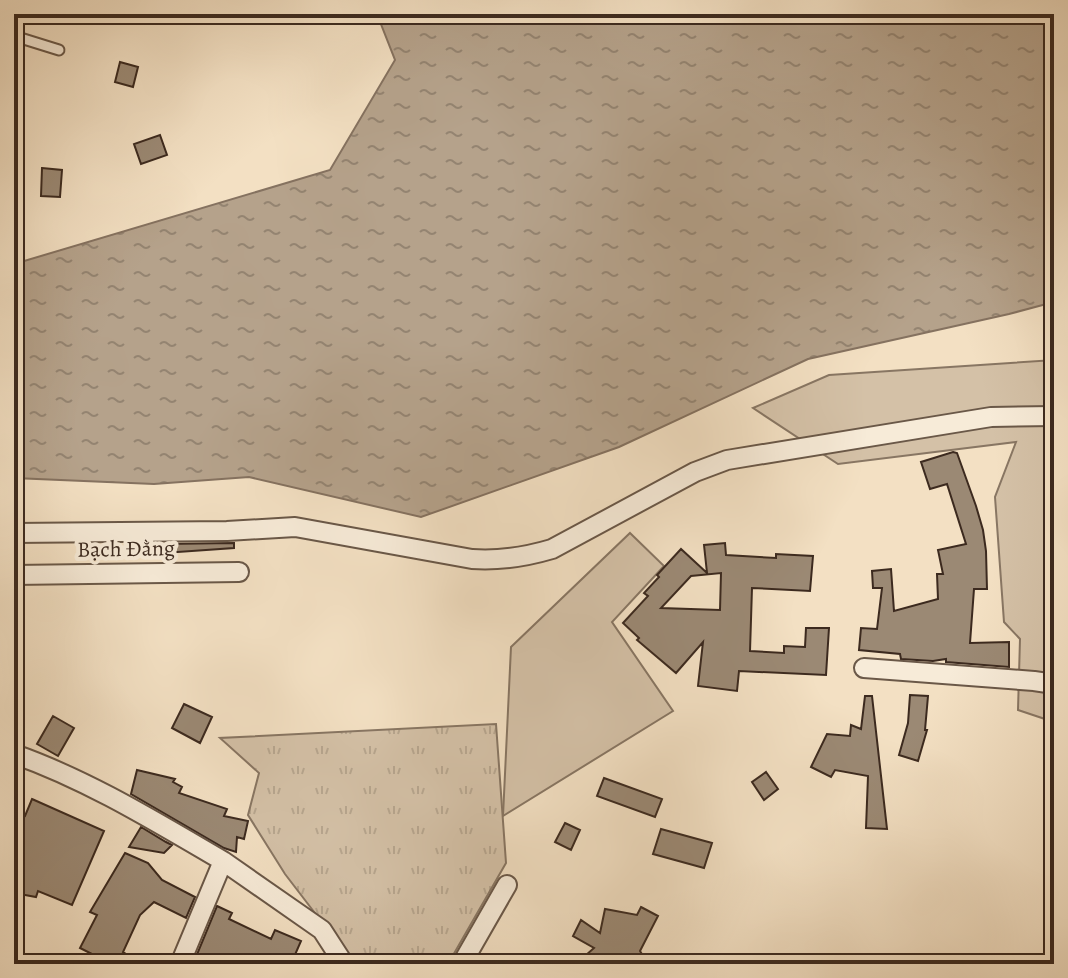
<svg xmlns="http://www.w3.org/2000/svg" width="1068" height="978" font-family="Alegreya,serif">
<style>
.grass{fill:#d4c1a7;stroke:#887663;stroke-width:2}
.park{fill:url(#park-tufts);stroke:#887663;stroke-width:2}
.water{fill:url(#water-ripples);stroke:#857260;stroke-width:2}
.building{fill:#9b8974;stroke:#3c2a1f;stroke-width:2;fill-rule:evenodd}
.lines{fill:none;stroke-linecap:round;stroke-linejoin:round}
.lane-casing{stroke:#6a5848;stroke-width:13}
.street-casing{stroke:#6a5848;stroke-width:22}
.lane{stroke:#f7ebd8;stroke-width:9}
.street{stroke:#f7ebd8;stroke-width:18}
.labels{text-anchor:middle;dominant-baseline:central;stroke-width:8;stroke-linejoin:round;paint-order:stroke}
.street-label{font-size:22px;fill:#3c2a1f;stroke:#f7ebd8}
</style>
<defs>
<pattern id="park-tufts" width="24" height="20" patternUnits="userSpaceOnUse" patternTransform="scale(2)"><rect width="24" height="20" fill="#d4c1a7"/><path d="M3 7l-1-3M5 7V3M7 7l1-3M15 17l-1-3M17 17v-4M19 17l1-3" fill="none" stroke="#b7a68f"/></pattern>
<pattern id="water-ripples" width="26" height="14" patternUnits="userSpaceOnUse" patternTransform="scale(2)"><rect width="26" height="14" fill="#b5a28b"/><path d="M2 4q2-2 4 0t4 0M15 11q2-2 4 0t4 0" fill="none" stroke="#948471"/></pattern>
</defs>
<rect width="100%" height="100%" fill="#f3e0c3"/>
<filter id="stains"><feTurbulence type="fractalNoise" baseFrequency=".0025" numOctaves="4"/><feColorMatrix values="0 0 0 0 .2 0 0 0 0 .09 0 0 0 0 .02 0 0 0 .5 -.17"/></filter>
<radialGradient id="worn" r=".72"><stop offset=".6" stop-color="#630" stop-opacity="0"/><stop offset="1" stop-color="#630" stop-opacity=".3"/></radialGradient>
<path class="grass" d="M1054,360V722L1018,710L1020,639L1004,622L995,497L1016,442L838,464L753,408L829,375Z
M630,533L664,566L612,622L673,711L503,816L511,647Z"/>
<path class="park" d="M496,724L506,863L448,964H354L285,874L248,815L259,773L220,738Z"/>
<path class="water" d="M377,14H1054V302L1009,314L808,359L619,447L421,517L249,477L154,484L14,478V264L330,170L395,60Z"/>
<path class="building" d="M120,62L138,67L133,87L115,82Z
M160,135L167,155L141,164L134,144Z
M42,168L62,170L60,197L41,196Z
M953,452L957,453L976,506L983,530L986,551L987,589H974L970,643L1009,642V667L946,662V659L933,661L901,659L900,654L859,650L861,628L877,629L882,588H873L872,571L891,569L894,611L938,599L937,574H943L938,550L966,544L947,484L930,489L921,462Z
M234,543V548L164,553L163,544Z
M725,543L726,555L776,558V554L813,556L810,591L752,588L750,651L784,653V646L805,647L806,628H829L826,675L739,671L737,691L698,686L703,642L676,673L637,640L639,638L623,623L648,596L644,593L659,577L657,575L681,549L707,573L704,545ZM721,573L720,610L661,608L691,576Z
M910,695L928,696L925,730H927L918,761L899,755L908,723Z
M865,696H872L887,829L866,828L868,776L835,770L831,777L811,767L827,734L850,736L851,725L861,729Z
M184,704L212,717L200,743L172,728Z
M53,716L74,728L58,756L37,744Z
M137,770L175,779L173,782L182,787L179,793L227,809L224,816L248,821L244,839L237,837L236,852L224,848L131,794Z
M766,772L778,789L764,800L752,782Z
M604,778L662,799L655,817L597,796Z
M32,799L104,831L72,905L38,891L36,897L14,893V813L25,816Z
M565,823L580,830L571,850L555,842Z
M141,827L166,842L172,845L164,853L129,847Z
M661,829L712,843L704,868L653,854Z
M125,853L148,863L162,880L195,897L186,918L154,902L140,915L123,952L142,964H87L92,954L80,948L97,915L90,912Z
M217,906L232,913L229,919L271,939L275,930L301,941L291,964H193Z
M641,907L658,916L640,951L648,964H576L594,948L573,936L581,920L600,933L605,909L637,915Z"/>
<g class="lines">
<g class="lane-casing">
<path id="lane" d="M14,36L59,50"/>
</g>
<g class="street-casing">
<path id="street" d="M14,533L227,531L295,527L472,559C500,561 525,557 552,549L695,472L727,460L991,417L1054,416
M14,575L239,572
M864,668L1034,681L1054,684
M14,754C88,780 156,822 223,861
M464,960L507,885
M180,964L223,861L322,930L344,964"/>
</g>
<use href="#lane" class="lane"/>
<use href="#street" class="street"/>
</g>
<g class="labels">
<g class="street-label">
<text transform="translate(126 549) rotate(-1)">Bạch Đằng</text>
</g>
</g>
<rect width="1068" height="978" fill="none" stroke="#f3e0c3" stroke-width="48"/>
<rect x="16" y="16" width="1036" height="946" fill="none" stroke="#3c2a1f" stroke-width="4"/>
<rect x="24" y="24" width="1020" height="930" fill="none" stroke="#3c2a1f" stroke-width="2"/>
<rect width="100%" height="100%" filter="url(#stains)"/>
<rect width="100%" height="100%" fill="url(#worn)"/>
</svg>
